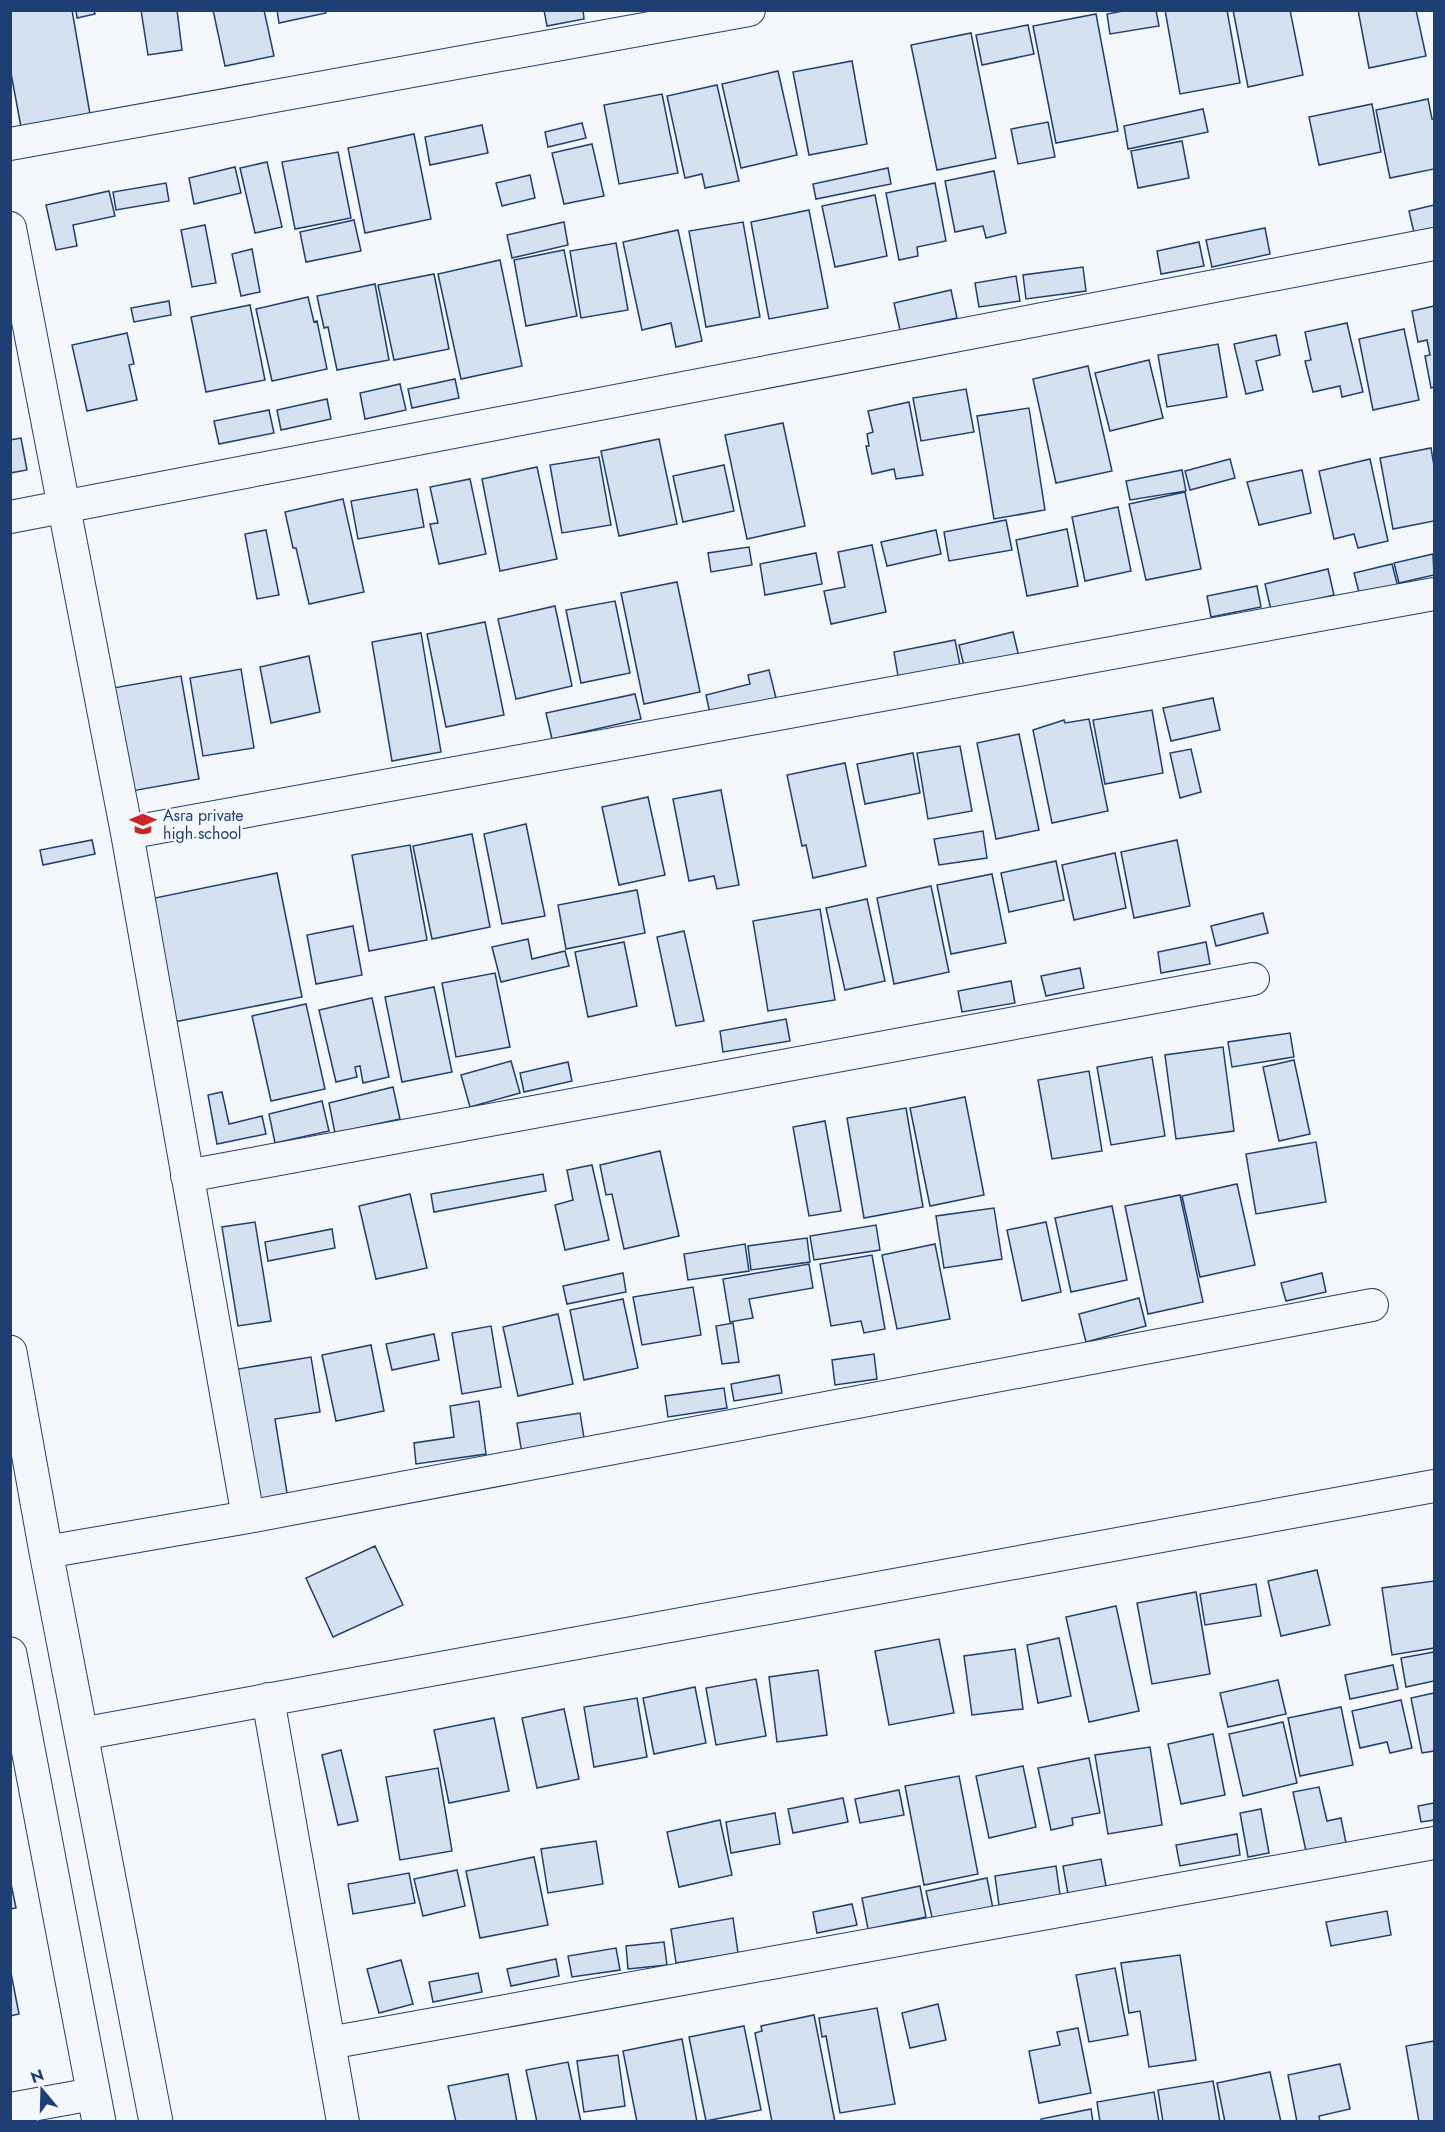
<svg xmlns="http://www.w3.org/2000/svg" width="1445" height="2132" font-family="Jost,sans-serif">
<style>
.building{fill:#d5e0f0;stroke:#1d3f73;stroke-width:1.5}
.lines{fill:none;stroke-linecap:round;stroke-linejoin:round}
.minor-casing{stroke:#1d3f73;stroke-width:34}
.tertiary-casing{stroke:#1d3f73;stroke-width:35}
.minor{stroke:#f4f7fb;stroke-width:32}
.tertiary{stroke:#f4f7fb;stroke-width:33}
.labels{text-anchor:middle;dominant-baseline:central;stroke-width:4.5;stroke-linejoin:round;paint-order:stroke}
.poi-label{font-size:16px;fill:#1d3f73;stroke:#f4f7fb;text-anchor:start}
</style>
<rect width="100%" height="100%" fill="#f4f7fb"/>
<path class="building" d="M10,10H72L90,114L21,127L10,68Z
M76,10H94L95,14L77,18Z
M141,10H177L182,50L148,55Z
M213,10H264L274,56L225,66Z
M277,10H326V13L279,23Z
M544,10H583L584,19L547,26Z
M1128,10H1156L1159,26L1110,34L1107,14Z
M1165,10H1227L1240,83L1180,94Z
M1233,10H1290L1303,75L1248,87Z
M1358,10H1416L1426,56L1369,68Z
M1096,14L1118,131L1056,143L1033,26Z
M1028,25L1034,54L982,65L976,35Z
M971,33L996,158L937,170L911,45Z
M852,61L867,144L809,155L793,72Z
M778,71L797,155L741,168L722,84Z
M717,85L739,181L705,188L702,174L685,178L667,96Z
M662,94L678,173L619,184L604,105Z
M1428,99L1432,119H1434V169L1390,178L1376,110Z
M1372,104L1381,152L1319,165L1309,117Z
M1203,109L1208,132L1128,149L1124,126Z
M1048,122L1055,157L1018,164L1011,129Z
M582,123L586,138L548,147L545,132Z
M482,125L488,153L430,165L425,137Z
M414,134L431,219L365,233L348,148Z
M1182,141L1189,178L1138,188L1131,151Z
M592,144L604,196L564,204L552,153Z
M338,152L351,218L295,229L282,162Z
M267,162L282,227L255,233L240,168Z
M235,167L241,193L194,204L189,178Z
M888,168L891,184L816,199L813,184Z
M994,171L1006,233L986,238L983,226L955,232L945,181Z
M530,175L535,198L502,206L496,183Z
M166,183L169,201L116,210L113,192Z
M935,183L946,241L917,247L918,256L899,260L886,193Z
M109,191L115,216L73,225L77,246L56,250L46,205Z
M875,195L887,256L835,267L822,206Z
M1434,205V232L1415,237L1409,211Z
M809,210L828,308L769,319L751,222Z
M354,220L361,251L306,262L300,232Z
M564,222L568,245L512,258L507,235Z
M743,222L760,317L706,327L689,231Z
M205,225L216,283L192,287L181,230Z
M1265,228L1270,254L1212,267L1206,240Z
M678,230L702,341L676,347L671,323L642,330L623,242Z
M1199,242L1204,266L1161,274L1157,251Z
M616,243L628,310L581,318L570,251Z
M252,249L260,292L241,296L232,254Z
M564,250L577,316L526,326L514,260Z
M500,260L522,366L461,379L438,274Z
M1083,267L1086,291L1026,299L1023,275Z
M434,274L449,349L394,360L378,285Z
M1016,276L1020,301L979,307L975,283Z
M375,284L389,360L337,370L328,327L324,328L317,296Z
M951,290L957,318L900,330L894,303Z
M308,297L314,322L317,321L327,369L272,381L256,309Z
M169,301L171,315L134,322L131,308Z
M250,305L265,380L206,392L191,317Z
M1434,306V387L1431,388L1425,356L1430,355L1427,340L1418,342L1412,311Z
M1347,323L1363,392L1342,397L1340,386L1313,392L1305,361L1311,360L1305,332Z
M1404,329L1419,400L1373,410L1359,339Z
M127,333L134,364L129,365L137,400L87,411L72,345Z
M1276,335L1280,355L1256,361L1263,390L1246,394L1234,344Z
M1218,344L1227,397L1167,407L1158,355Z
M1149,360L1163,418L1110,431L1095,373Z
M1088,366L1112,471L1056,483L1033,379Z
M455,379L459,398L412,408L408,389Z
M400,384L406,410L365,419L360,393Z
M966,389L974,432L921,441L913,398Z
M327,399L331,419L281,430L277,410Z
M909,402L923,475L896,479L894,469L872,474L866,446H869L867,434L873,432L868,411Z
M1029,408L1045,510L994,519L977,416Z
M269,410L274,433L219,444L214,421Z
M783,423L805,526L747,539L725,435Z
M21,438L27,470L10,473V440Z
M659,439L677,524L619,536L601,451Z
M1431,448L1434,466V521L1393,529L1380,458Z
M599,457L611,525L562,533L550,465Z
M1230,459L1235,478L1190,490L1185,471Z
M1370,459L1388,541L1358,548L1354,534L1334,539L1319,471Z
M724,465L734,511L683,522L673,476Z
M537,467L557,559L500,571L482,479Z
M1182,470L1186,491L1130,500L1126,481Z
M1302,470L1311,513L1259,525L1247,482Z
M470,479L486,554L439,564L430,524L438,523L430,487Z
M417,489L424,527L358,539L351,501Z
M1185,492L1201,569L1146,580L1129,504Z
M343,499L364,592L309,604L296,548H293L285,512Z
M1118,507L1131,571L1085,581L1072,517Z
M1006,520L1012,550L949,561L944,532Z
M1067,529L1078,586L1027,596L1016,540Z
M266,530L279,595L257,599L245,534Z
M936,530L941,554L887,566L881,542Z
M872,545L886,612L831,624L824,591L845,587L838,552Z
M749,547L752,565L711,572L708,553Z
M816,553L822,584L765,595L760,564Z
M1433,554L1434,575L1399,583L1394,563Z
M1392,564L1398,587L1360,596L1354,573Z
M1328,569L1334,595L1271,610L1265,584Z
M677,582L700,692L644,704L621,593Z
M1257,586L1261,607L1211,617L1207,596Z
M615,601L630,673L581,683L566,610Z
M555,606L572,686L516,699L498,619Z
M485,622L504,715L446,727L427,634Z
M1013,632L1019,657L965,670L959,645Z
M421,633L441,752L392,761L372,642Z
M955,640L961,670L899,682L894,652Z
M309,656L320,712L271,723L260,667Z
M241,669L254,748L203,756L190,678Z
M769,670L777,702L711,718L706,695L750,684L748,675Z
M181,676L199,779L132,791L113,688Z
M635,694L641,719L552,739L546,713Z
M1213,698L1220,730L1171,741L1163,708Z
M1152,710L1163,773L1105,784L1093,720Z
M1089,719L1108,811L1052,823L1033,730L1064,720L1065,723Z
M1019,734L1039,830L996,839L977,743Z
M960,746L972,811L928,819L917,753Z
M1191,749L1201,792L1180,798L1170,753Z
M913,753L920,793L865,804L857,764Z
M845,763L866,866L813,878L806,845L802,846L787,775Z
M721,790L739,885L717,889L714,876L689,881L673,799Z
M648,797L665,875L619,885L602,807Z
M526,824L545,916L502,924L484,834Z
M983,831L987,858L939,865L934,839Z
M472,834L490,927L432,939L413,846Z
M92,840L95,854L43,865L40,850Z
M1177,840L1190,906L1134,918L1121,852Z
M410,845L427,940L369,951L352,855Z
M1115,853L1126,908L1074,920L1062,865Z
M1056,861L1064,900L1009,912L1001,873Z
M277,873L302,997L174,1022L150,899Z
M992,874L1006,943L951,954L937,885Z
M931,886L949,972L894,984L877,898Z
M637,890L645,933L566,949L558,905Z
M867,899L885,981L845,990L826,908Z
M820,909L835,1000L768,1011L753,921Z
M1263,913L1268,933L1216,946L1211,926Z
M353,926L362,975L316,984L307,935Z
M684,931L704,1021L676,1026L657,937Z
M528,939L532,959L565,951L569,966L501,982L492,947Z
M624,942L637,1006L588,1017L575,952Z
M1206,942L1210,964L1161,973L1158,952Z
M1080,968L1084,988L1046,996L1041,976Z
M495,973L510,1047L456,1057L442,983Z
M1011,981L1015,1003L962,1012L958,991Z
M434,987L452,1072L402,1082L385,997Z
M372,998L389,1077L363,1083L360,1066L355,1067L357,1077L336,1082L319,1010Z
M306,1004L325,1089L271,1101L252,1016Z
M786,1019L790,1041L723,1052L720,1031Z
M1290,1033L1294,1057L1232,1067L1228,1042Z
M1223,1047L1234,1131L1176,1139L1165,1055Z
M1152,1057L1165,1136L1111,1145L1097,1067Z
M1294,1060L1310,1134L1279,1141L1263,1067Z
M511,1061L520,1093L470,1107L461,1075Z
M568,1062L572,1081L524,1092L520,1073Z
M1089,1071L1102,1151L1052,1159L1038,1080Z
M393,1087L400,1119L335,1133L329,1103Z
M222,1092L229,1124L262,1116L266,1134L217,1144L208,1095Z
M965,1097L984,1195L930,1206L910,1108Z
M322,1101L329,1131L275,1143L269,1114Z
M906,1108L923,1207L864,1218L847,1118Z
M825,1121L841,1211L809,1216L793,1127Z
M1316,1142L1326,1202L1256,1214L1246,1154Z
M660,1151L679,1236L624,1249L612,1194L606,1195L600,1165Z
M592,1165L609,1240L565,1250L555,1205L573,1200L567,1170Z
M543,1174L546,1191L434,1212L431,1194Z
M1237,1184L1255,1265L1200,1277L1182,1196Z
M410,1194L427,1268L376,1279L359,1206Z
M1180,1195L1203,1302L1148,1314L1125,1206Z
M1112,1206L1127,1280L1071,1292L1055,1218Z
M994,1208L1002,1259L944,1268L936,1216Z
M255,1222L271,1321L238,1326L222,1227Z
M1046,1222L1061,1292L1022,1301L1007,1230Z
M876,1225L880,1250L814,1260L810,1236Z
M332,1229L335,1248L268,1261L265,1242Z
M807,1238L810,1262L751,1270L748,1246Z
M745,1244L749,1271L688,1280L684,1254Z
M935,1244L950,1319L897,1329L882,1255Z
M872,1255L885,1329L864,1333L861,1321L831,1326L820,1264Z
M809,1264L813,1288L749,1299L753,1318L730,1322L723,1279Z
M623,1273L626,1292L567,1304L563,1286Z
M1322,1273L1326,1292L1286,1301L1281,1283Z
M693,1287L701,1335L642,1345L633,1297Z
M1139,1298L1146,1326L1086,1342L1079,1314Z
M623,1299L638,1368L584,1380L570,1310Z
M558,1314L573,1384L518,1396L503,1327Z
M733,1323L739,1362L722,1364L716,1326Z
M491,1326L501,1387L462,1394L452,1333Z
M434,1334L439,1360L392,1370L386,1344Z
M371,1345L384,1411L336,1421L322,1355Z
M874,1354L877,1379L835,1385L832,1360Z
M311,1357L320,1412L275,1419L288,1499L260,1504L238,1369Z
M779,1375L782,1393L734,1401L731,1384Z
M724,1388L727,1408L668,1417L665,1396Z
M479,1401L486,1454L416,1464L414,1443L454,1437L450,1406Z
M580,1413L585,1444L522,1454L517,1423Z
M375,1546L403,1605L333,1637L306,1578Z
M1317,1570L1330,1625L1281,1636L1268,1581Z
M1434,1581V1648L1392,1655L1382,1588Z
M1256,1584L1261,1616L1205,1625L1200,1594Z
M1196,1592L1210,1674L1152,1684L1137,1603Z
M1116,1606L1139,1711L1089,1722L1066,1617Z
M1059,1638L1071,1696L1038,1703L1027,1645Z
M939,1639L954,1713L889,1725L875,1651Z
M1015,1649L1023,1709L972,1715L964,1656Z
M1434,1652V1681L1406,1687L1401,1658Z
M1393,1665L1398,1689L1350,1699L1345,1675Z
M818,1670L827,1735L777,1742L769,1677Z
M756,1679L766,1736L716,1745L706,1688Z
M1278,1680L1286,1714L1228,1727L1220,1693Z
M695,1687L706,1743L654,1754L643,1698Z
M1434,1693V1751L1422,1753L1411,1698Z
M637,1698L647,1757L594,1767L584,1707Z
M1401,1700L1412,1748L1390,1753L1387,1742L1360,1748L1352,1711Z
M1341,1707L1353,1765L1300,1776L1288,1718Z
M564,1709L579,1779L537,1788L522,1718Z
M494,1718L509,1791L449,1803L434,1730Z
M1283,1722L1297,1783L1243,1796L1229,1734Z
M1213,1734L1225,1795L1181,1804L1168,1744Z
M1150,1747L1162,1825L1108,1834L1095,1755Z
M341,1750L358,1821L338,1825L322,1755Z
M1089,1758L1100,1813L1072,1818L1073,1825L1051,1830L1038,1768Z
M1023,1766L1036,1827L989,1838L976,1776Z
M438,1768L452,1851L400,1860L386,1777Z
M959,1776L978,1874L924,1885L905,1786Z
M1319,1787L1327,1821L1341,1818L1346,1843L1306,1851L1293,1792Z
M899,1790L904,1815L860,1823L855,1799Z
M843,1798L848,1822L793,1833L788,1809Z
M1434,1803V1820L1421,1822L1418,1806Z
M1261,1809L1269,1853L1248,1857L1240,1813Z
M775,1813L780,1844L731,1853L726,1822Z
M720,1820L732,1875L679,1887L667,1832Z
M1237,1834L1240,1855L1180,1866L1176,1845Z
M596,1841L603,1884L548,1893L541,1849Z
M534,1857L548,1925L480,1938L466,1871Z
M1101,1859L1106,1886L1068,1894L1063,1866Z
M1056,1866L1060,1895L999,1905L995,1876Z
M457,1870L465,1906L423,1916L414,1879Z
M409,1873L415,1903L353,1914L348,1884Z
M987,1878L994,1914L934,1926L926,1891Z
M10,1879L16,1908L10,1909Z
M920,1886L926,1917L868,1929L862,1898Z
M852,1904L857,1925L817,1933L813,1912Z
M1387,1911L1391,1935L1331,1946L1326,1922Z
M733,1918L738,1953L676,1963L671,1929Z
M664,1942L667,1965L628,1969L626,1946Z
M616,1948L620,1970L572,1977L568,1956Z
M1180,1955L1196,2060L1149,2067L1140,2011L1129,2013L1121,1963Z
M556,1959L559,1976L511,1986L507,1969Z
M401,1960L413,2004L379,2013L367,1969Z
M10,1968L19,2014L10,2016Z
M1115,1968L1128,2035L1089,2042L1076,1975Z
M478,1973L482,1992L433,2002L429,1982Z
M938,2004L946,2040L910,2048L902,2013Z
M877,2008L895,2104L840,2113L826,2036L822,2037L819,2018Z
M814,2015L835,2122H772L755,2033L762,2031L761,2026Z
M744,2026L761,2110L706,2121L689,2037Z
M1078,2028L1091,2093L1039,2103L1029,2051L1060,2045L1057,2032Z
M682,2039L697,2122H637L623,2051Z
M1434,2041V2121L1419,2122L1406,2046Z
M618,2055L625,2106L584,2112L577,2061Z
M568,2062L581,2122H537L526,2070Z
M1340,2064L1350,2109L1319,2116L1320,2122H1297L1288,2075Z
M1270,2072L1281,2122H1225L1217,2083Z
M508,2074L517,2122H456L448,2086Z
M1213,2081L1220,2122H1163L1158,2090Z
M1154,2092L1159,2122H1100L1097,2102Z
M1091,2109L1093,2122H1041V2119Z"/>
<g class="lines">
<g class="minor-casing">
<path id="minor" d="M10,144L749,10
M10,228L127,833L248,1517
M10,517L1434,244
M127,833L1434,594
M187,1176L1253,979
M46,1552L248,1517L1372,1305
M268,1699L343,2122
M81,1734L1434,1486
M329,2043L1434,1843
M10,2109L93,2094"/>
</g>
<g class="tertiary-casing">
<path id="tertiary" d="M10,1352L46,1552L156,2122
M10,1654L99,2122"/>
</g>
<use href="#minor" class="minor"/>
<use href="#tertiary" class="tertiary"/>
</g>
<defs>
<g id="school-bare" transform="scale(2.07)"><path d="M0-5L7-2L0 1L-7-2ZM-4 1L0 2.5L4 1V4Q0 6-4 4Z" fill="#c62828" stroke="#f4f7fb" stroke-width="2.5" paint-order="stroke"/></g>
</defs>
<g fill-rule="evenodd">
<use href="#school-bare" x="143" y="824"/>
</g>
<g class="labels">
<g class="poi-label">
<text x="163" y="815">Asra private<tspan x="163" dy="18">high school</tspan></text>
</g>
</g>
<rect width="1445" height="2132" fill="none" stroke="#1d3f73" stroke-width="24"/>
<g transform="translate(42 2090) rotate(341)" stroke="#f4f7fb" stroke-width="4.5" paint-order="stroke">
<path d="M0-4.5L10 22L0 15L-10 22Z" fill="#1d3f73"/>
<text y="-9" font-size="16" font-weight="bold" text-anchor="middle" fill="#1d3f73">N</text>
</g>
</svg>
